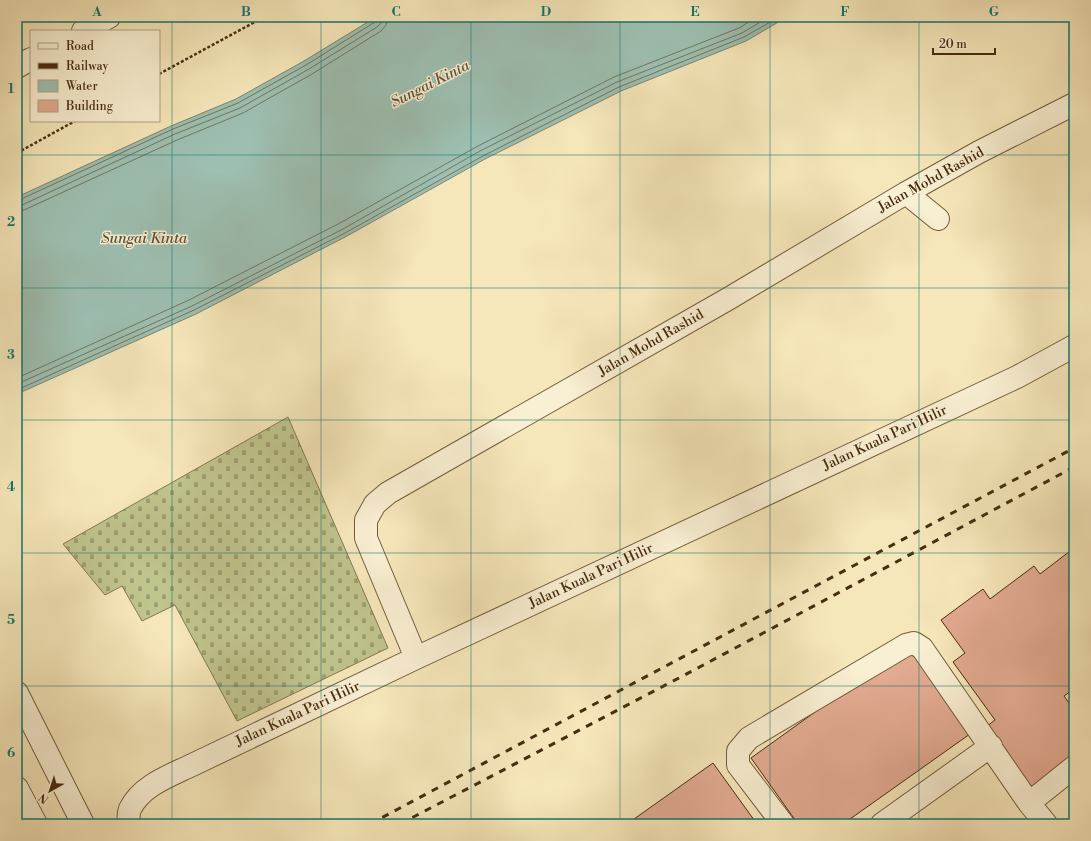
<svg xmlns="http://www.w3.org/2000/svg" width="1091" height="841" font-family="'Libre Bodoni',serif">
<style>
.cemetery{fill:url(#cemetery-stones);stroke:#84784e}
.water{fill:#9dbfb1;stroke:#7b8471}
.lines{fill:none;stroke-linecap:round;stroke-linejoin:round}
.shore{stroke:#727660;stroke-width:1}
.building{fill:#e3ab92;stroke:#472c10}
.minor-casing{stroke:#735b3a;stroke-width:24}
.path{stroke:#472c10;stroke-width:2.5;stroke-dasharray:3 2;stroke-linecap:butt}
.minor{stroke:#f9efd2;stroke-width:22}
.rail{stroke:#472c10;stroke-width:3;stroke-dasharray:7 7;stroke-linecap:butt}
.grid{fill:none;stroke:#0f766e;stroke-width:1;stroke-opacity:0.55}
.labels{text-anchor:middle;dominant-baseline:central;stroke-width:3;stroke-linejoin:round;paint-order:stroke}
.street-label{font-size:14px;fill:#472c10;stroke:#f9efd2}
.water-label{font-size:15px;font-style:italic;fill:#5c5138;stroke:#f9efd2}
.neatline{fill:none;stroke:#0f766e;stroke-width:1.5}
.grid-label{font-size:13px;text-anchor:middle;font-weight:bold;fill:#0f766e}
</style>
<defs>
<pattern id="cemetery-stones" width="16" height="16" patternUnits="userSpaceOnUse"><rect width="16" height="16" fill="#c0c48d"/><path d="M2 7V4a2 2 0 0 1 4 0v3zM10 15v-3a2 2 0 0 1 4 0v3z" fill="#9e9f72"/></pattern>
</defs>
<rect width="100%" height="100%" fill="#f6e7ba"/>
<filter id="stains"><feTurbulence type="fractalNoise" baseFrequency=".005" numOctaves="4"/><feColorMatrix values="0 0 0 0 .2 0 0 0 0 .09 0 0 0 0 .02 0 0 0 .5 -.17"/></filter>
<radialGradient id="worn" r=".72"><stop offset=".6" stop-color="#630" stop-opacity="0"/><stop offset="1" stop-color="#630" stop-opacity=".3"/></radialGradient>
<path class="cemetery" d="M288,417L388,648L237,721L175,605L142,621L122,586L105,595L63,544Z"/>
<path class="water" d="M376,17H787L746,41L621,91L485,159L347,236L196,314L17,394V197L171,126L236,99L304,61Z"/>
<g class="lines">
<path class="shore" d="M17,201L173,129L238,103L306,65L375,22L377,17
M17,206L22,205L175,134L240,108L309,69L377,27L381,23L382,17
M17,212L24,210L177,140L243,113L312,74L381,31L386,25L388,17
M17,378L189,300L340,223L478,146L614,77L739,28L757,17
M17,384L192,306L343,229L480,151L617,82L742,33L769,17
M17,390L194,310L345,233L483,156L619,87L744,37L779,17"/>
</g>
<path class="building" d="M1074,548V689L1064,696L1074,710V758L1032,789L986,727L995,720L953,662L965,653L941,620L983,589L990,599L1034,566L1040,574Z
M907,646L970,734L843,824H798L751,758Z
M713,763L757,824H627Z"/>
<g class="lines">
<g class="minor-casing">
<path id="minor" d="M83,31L109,17
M17,67L31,59
M906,193L938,219
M416,658L366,538V520L375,504L388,493L728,299L906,193L979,152L1074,104
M17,693L83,824
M17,788L36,824
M1029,803L1074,767
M128,824C129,819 128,813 130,809C141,786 169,776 190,766L416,658L1017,377L1074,346
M783,824L738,765V751L749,738L906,645L914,643L922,648L1029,803L1046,824
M882,824L991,746"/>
</g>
<path class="path" d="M159,74L264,17
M17,153L75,121"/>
<use href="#minor" class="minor"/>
<path class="rail" d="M370,824L1074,448
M400,824L679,678L1074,467"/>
</g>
<path class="grid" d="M172,17V824M321,17V824M471,17V824M620,17V824M770,17V824M919,17V824M17,155H1074M17,288H1074M17,420H1074M17,553H1074M17,686H1074"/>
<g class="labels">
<g class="street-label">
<text transform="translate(931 180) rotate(-29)">Jalan Mohd Rashid</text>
<text transform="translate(651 343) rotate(-30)">Jalan Mohd Rashid</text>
<text transform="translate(885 438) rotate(-25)">Jalan Kuala Pari Hilir</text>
<text transform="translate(591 576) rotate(-25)">Jalan Kuala Pari Hilir</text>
<text transform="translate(298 714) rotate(-25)">Jalan Kuala Pari Hilir</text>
</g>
<g class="water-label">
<text transform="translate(430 84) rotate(-27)">Sungai Kinta</text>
<text x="144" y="238">Sungai Kinta</text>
</g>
</g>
<rect width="1091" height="841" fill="none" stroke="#f6e7ba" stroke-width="44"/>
<rect x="30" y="30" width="130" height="92" fill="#f9efd2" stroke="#b2a184"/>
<rect x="38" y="43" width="20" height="6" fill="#f9efd2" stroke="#b2a184"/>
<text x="66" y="50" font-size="12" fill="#472c10">Road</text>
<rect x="38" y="63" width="20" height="6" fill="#472c10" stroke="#b2a184"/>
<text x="66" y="70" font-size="12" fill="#472c10">Railway</text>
<rect x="38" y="80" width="20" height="12" fill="#9dbfb1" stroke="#b2a184"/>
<text x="66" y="90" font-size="12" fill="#472c10">Water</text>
<rect x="38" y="100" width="20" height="12" fill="#e3ab92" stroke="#b2a184"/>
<text x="66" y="110" font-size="12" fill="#472c10">Building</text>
<g transform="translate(50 791) rotate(219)" stroke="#f9efd2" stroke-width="3" paint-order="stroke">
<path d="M0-3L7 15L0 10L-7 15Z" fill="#472c10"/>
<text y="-6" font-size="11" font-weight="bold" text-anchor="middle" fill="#472c10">N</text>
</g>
<path d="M933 48v6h62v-6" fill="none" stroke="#472c10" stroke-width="2"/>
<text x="939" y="48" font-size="12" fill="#472c10" stroke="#f9efd2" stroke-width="3" paint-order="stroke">20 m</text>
<rect x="22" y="22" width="1047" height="797" class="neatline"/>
<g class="grid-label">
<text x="97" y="16">A</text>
<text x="246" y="16">B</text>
<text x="396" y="16">C</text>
<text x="546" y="16">D</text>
<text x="695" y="16">E</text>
<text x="845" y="16">F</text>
<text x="994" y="16">G</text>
<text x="11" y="93">1</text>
<text x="11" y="226">2</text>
<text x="11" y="359">3</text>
<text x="11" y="491">4</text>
<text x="11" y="624">5</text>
<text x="11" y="757">6</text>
</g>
<rect width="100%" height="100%" filter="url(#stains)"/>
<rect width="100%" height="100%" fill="url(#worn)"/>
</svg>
